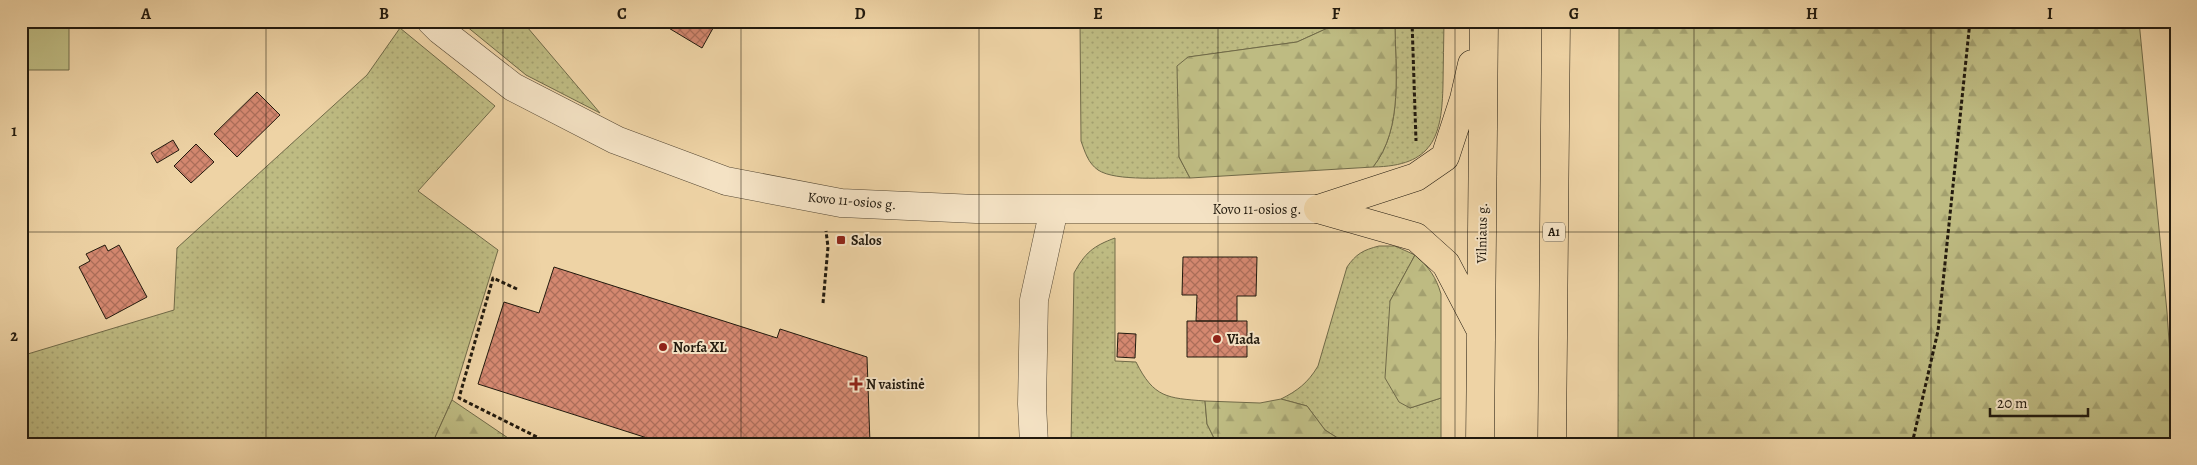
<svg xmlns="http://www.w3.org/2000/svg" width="2197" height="465" font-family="Alegreya,serif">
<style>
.grass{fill:url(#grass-dots);stroke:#706a48}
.forest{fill:url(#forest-firs);stroke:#706a48}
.green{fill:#bebb82;stroke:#706a48}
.building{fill:url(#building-cross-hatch);stroke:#221a0e}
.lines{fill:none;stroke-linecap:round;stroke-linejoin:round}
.minor-casing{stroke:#554834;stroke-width:29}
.trunk-casing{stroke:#221a0e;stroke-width:29}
.path{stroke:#221a0e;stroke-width:3;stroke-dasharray:4 2.5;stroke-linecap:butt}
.minor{stroke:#f4e2c4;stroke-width:28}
.trunk{stroke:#eed3a5;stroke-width:28}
.grid{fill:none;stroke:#221a0e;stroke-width:1;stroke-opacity:0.55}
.poi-dot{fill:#8f2418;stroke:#f4e2c4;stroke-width:2}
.labels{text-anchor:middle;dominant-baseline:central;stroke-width:4;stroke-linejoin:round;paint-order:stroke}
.shield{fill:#f4e2c4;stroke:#615645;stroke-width:1}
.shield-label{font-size:12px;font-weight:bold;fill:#221a0e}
.street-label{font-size:14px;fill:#221a0e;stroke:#f4e2c4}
.poi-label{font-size:14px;font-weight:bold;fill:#221a0e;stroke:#f4e2c4;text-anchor:start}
.neatline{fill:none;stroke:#221a0e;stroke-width:2}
.grid-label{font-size:16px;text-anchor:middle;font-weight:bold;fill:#221a0e}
</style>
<defs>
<pattern id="grass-dots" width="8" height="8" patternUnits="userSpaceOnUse" patternTransform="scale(1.25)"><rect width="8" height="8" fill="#bebb82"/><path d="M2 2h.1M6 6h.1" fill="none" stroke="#a3a06f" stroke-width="1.8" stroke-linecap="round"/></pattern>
<pattern id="forest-firs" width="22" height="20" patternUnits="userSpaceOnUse" patternTransform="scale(1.25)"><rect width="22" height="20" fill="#bebb82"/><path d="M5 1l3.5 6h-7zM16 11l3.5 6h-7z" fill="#a3a06f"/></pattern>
<pattern id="building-cross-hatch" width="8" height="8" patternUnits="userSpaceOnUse" patternTransform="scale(1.25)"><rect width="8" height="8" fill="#d48870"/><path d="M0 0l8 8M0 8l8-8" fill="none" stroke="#ac6e5a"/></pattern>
</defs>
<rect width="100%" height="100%" fill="#eed3a5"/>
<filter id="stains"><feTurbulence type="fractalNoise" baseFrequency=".004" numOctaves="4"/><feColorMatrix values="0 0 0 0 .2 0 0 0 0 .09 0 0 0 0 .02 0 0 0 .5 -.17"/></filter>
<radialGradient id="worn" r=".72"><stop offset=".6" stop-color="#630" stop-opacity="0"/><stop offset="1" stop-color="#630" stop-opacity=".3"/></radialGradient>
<path class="grass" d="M460,21H522L600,113L526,75Z
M1080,21H1333L1330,27L1297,42L1189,57L1179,157L1190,178C1167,177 1116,182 1098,170C1088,163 1085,152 1081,141Z
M1395,21H1444C1444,42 1443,63 1443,84C1442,137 1433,166 1373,167C1404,128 1395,69 1395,21Z
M400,28L495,106L418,191L498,250L452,400L432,444H21V356L174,310L177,248L367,75Z
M1115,238V361L1136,362C1154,398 1167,398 1205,401L1207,424L1217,444H1071L1074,273C1085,253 1093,246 1115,238Z
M1379,246H1395L1415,255L1390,301L1410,408L1441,398V444H1347L1325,430L1307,406L1281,399C1297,391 1308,383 1318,366L1347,267C1356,254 1363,250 1379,246Z"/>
<path class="forest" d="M1333,21H1395C1395,69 1404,128 1373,167L1190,178L1179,157L1177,66L1188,57L1297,42L1330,27Z
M1619,21H2139L2167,312L2176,444H1618Z
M1415,255C1429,267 1436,277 1441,294V398L1410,408L1399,402L1385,378L1390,301Z
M1281,399L1307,406L1325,430L1347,444H1217L1207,424L1205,401L1260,403Z
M452,400L514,442L521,444H432Z"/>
<path class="green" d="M21,21H69V70H21Z"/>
<path class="building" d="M657,21H717L702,48Z
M802,21H869V26L802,23Z
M257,92L280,115L237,157L214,134Z
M173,140L179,150L157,163L151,153Z
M196,144L214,162L191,183L174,166Z
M105,245L108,251L119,245L147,297L106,319L79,267L90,261L86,254Z
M1183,257H1257L1256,296H1237V321H1196L1197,295H1182Z
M554,267L777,338L780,329L867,357L870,444H666L478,384L504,302L539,313Z
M1187,321H1247V357H1187Z
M1118,333L1136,334L1135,358L1117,357Z"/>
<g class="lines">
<g class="minor-casing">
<path id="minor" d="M431,21L440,30L513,87L616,140L726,181L841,203L976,209H1318
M1034,444L1032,404L1034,300L1054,209"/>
</g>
<g class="trunk-casing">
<path id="trunk" d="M1318,209L1416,177L1445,157L1464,99L1472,64
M1318,209L1416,237L1446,264L1479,327
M1480,444L1484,21
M1552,444L1556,21"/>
</g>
<path class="path" d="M1412,21L1416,141
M2174,21L2176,34
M517,289L493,278L459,398L551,444
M823,303L828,247L826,231
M1912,444L1938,331L1970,21"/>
<use href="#minor" class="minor"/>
<use href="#trunk" class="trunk"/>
</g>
<path class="grid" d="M266,21V444M503,21V444M741,21V444M979,21V444M1218,21V444M1455,21V444M1694,21V444M1931,21V444M21,232H2176"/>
<g class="poi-dot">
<rect x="836" y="235" width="10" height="10" rx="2.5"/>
<circle cx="1217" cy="339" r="5"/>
<circle cx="663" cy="347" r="5"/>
<path d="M853.5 376.5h5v5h5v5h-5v5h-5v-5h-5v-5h5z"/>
</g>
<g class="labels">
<rect class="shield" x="1543" y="222.5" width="22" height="19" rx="4"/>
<g class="shield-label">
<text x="1554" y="232">A1</text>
</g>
<g class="street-label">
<text transform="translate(852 201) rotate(5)">Kovo 11-osios g.</text>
<text x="1257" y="209">Kovo 11-osios g.</text>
<text transform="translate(1482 233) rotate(-89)">Vilniaus g.</text>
</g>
<g class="poi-label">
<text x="851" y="240">Salos</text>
<text x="1227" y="339">Viada</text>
<text x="673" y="347">Norfa XL</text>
<text x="866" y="384">N vaistinė</text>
</g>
</g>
<rect width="2197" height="465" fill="none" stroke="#eed3a5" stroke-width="55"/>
<path d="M1990 408v8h98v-8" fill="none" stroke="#221a0e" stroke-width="2.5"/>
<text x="1997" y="408" font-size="15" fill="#221a0e" stroke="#f4e2c4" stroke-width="4" paint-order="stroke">20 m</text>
<rect x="28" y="28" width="2142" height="410" class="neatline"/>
<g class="grid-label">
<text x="146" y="19">A</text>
<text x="384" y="19">B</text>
<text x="622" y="19">C</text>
<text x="860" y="19">D</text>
<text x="1098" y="19">E</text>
<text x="1336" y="19">F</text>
<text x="1574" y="19">G</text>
<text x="1812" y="19">H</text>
<text x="2050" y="19">I</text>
<text x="14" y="136">1</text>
<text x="14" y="341">2</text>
</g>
<rect width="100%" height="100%" filter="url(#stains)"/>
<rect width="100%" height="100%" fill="url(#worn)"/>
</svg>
